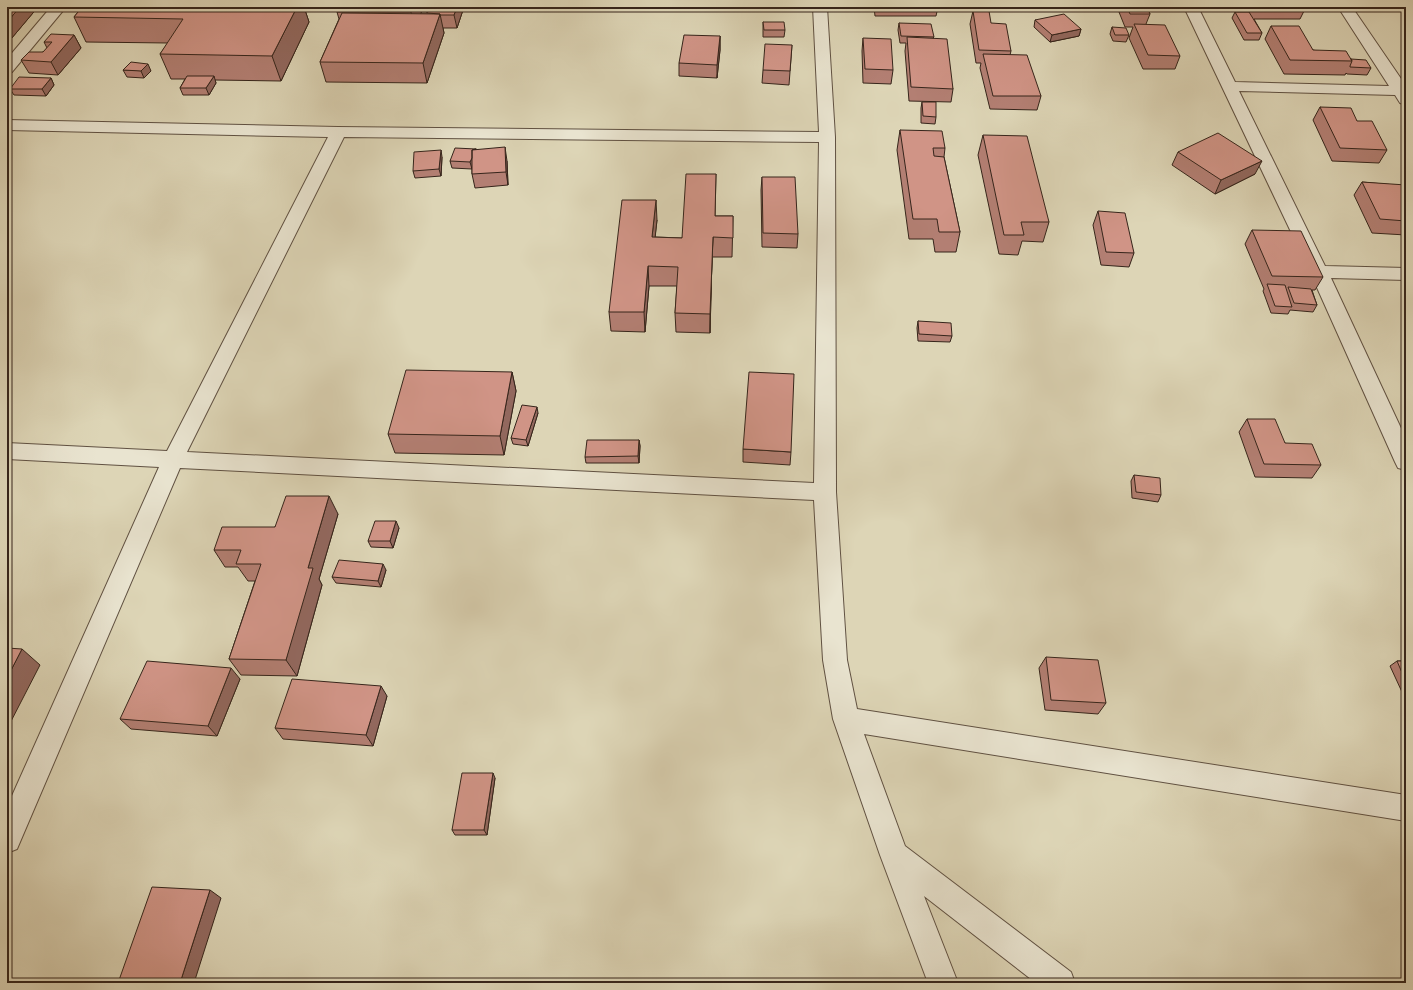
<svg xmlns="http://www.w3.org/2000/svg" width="1413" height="990" font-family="'Gentium Book Plus',serif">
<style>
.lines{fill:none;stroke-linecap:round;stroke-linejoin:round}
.minor-casing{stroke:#605142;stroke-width:2}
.minor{fill:#e9e4d0;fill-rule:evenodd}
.wall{fill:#b37f73;stroke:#36251b}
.shaded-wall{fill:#92685e;stroke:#36251b}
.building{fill:#d09486;stroke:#36251b}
</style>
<rect width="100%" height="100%" fill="#ddd5b6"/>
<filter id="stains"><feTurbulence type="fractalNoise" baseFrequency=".005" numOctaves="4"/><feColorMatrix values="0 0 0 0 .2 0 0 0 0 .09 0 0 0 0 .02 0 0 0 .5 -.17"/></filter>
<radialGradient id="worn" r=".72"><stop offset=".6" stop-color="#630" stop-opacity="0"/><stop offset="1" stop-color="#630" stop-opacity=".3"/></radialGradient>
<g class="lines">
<g class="minor-casing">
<path id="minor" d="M51,7H66L12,72L7,74V59Z
M813,7H827L835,137L836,492L847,660L857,709L1406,795V821L864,734L905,846L1071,972L1075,983H1036L924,896L958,983H928L880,855L833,719L823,660L814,500L180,468L17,849L7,853V807L159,467L7,459V443L167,451L328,137L7,130V120L338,127L819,132ZM344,137L819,142L814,483L187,452Z
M1184,7H1198L1235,82L1389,86L1338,7H1352L1406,86V105L1400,103L1395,95L1239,91L1325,266L1406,268V280L1331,278L1406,439V470L1398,468L1395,462L1310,272Z"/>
</g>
<use href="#minor" class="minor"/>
</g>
<path class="wall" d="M7,7H38L11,39H7Z
M82,7H304L309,22L281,81L215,80L216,83L209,95H183L180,88L185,79H171L160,54L168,43L86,42L74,17Z
M339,7H423L421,13H427L429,7H464L457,28H443L444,33L427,83L326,82L320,62L339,19L337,12Z
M874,7H938L936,16H875Z
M1117,7H1147L1150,14L1146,24L1180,56L1175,69H1143L1129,38L1133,27H1125Z
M1243,7H1306L1300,19H1254L1262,33L1259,40H1244L1232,18L1235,12H1243L1242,9Z
M973,11L991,23L1011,51L1010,55L1041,96L1037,110L990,109L980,68L981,63H976L970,24Z
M1035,20L1081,29L1079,36L1050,42L1034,27Z
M763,22L785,30L784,37H763Z
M899,23L934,37L933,38L953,89L951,102L909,101L905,51L906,43H900L898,30Z
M1271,26L1313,50L1351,59L1371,68L1367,75L1347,74L1346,73L1345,75L1284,74L1265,39Z
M1112,27L1129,35L1126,42L1113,41L1110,34Z
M74,35L81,48L58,75L29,73L21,60L43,52L47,48L44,42Z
M720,36V50L717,78L679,76V63Z
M863,38L893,70L891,84L863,83L862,51Z
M792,45L789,85L762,83L763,70Z
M123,70L151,71L144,78L127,77Z
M51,78L54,85L46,96L14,95L10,89Z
M922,102L936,117L935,124L921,123V108Z
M1320,107L1357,121L1387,150L1379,163L1332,161L1313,120Z
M900,130L945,148L944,157L960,232L956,252H935L933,239H909L897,150Z
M983,135L1049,222L1043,242L1022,241L1018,255L999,254L978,155Z
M476,149L507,161L508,185L475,188L472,174V169L452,168L450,161Z
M1178,152L1255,174L1215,194L1172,165Z
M442,157L441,176L415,178L413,171Z
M716,174L715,216H733L732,257H712L710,333L676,332L675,313L677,286H649L645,332L611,331L609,312L657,220L655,237L682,238Z
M762,177L798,234L797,248L762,247L761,190Z
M1362,182L1406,186V235L1372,233L1354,195Z
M1098,211L1134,253L1129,267L1101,265L1093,225Z
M1252,230L1323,277L1315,290H1312L1317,305L1313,312L1290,310L1288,314L1271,313L1263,291L1264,289L1245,244Z
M918,321L952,336L950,342L918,341L917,328Z
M512,372L516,391L504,455L395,453L388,434Z
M538,413L528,446L513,444L511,438Z
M1247,419L1285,443L1321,465L1312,478L1255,477L1239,432Z
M639,440L640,446L639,463H586L585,457Z
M743,449L791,452L790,465L743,462Z
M1134,475L1161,495L1158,502L1132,498L1131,481Z
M338,514L319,579L322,585L297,676L241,675L229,659L255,581H248L238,567H225L214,550L275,527Z
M399,528L393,548L371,547L368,541Z
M386,570L381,587L336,583L332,577Z
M1046,657L1106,703L1098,714L1045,710L1039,668Z
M1397,661H1406V692H1402L1390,666Z
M240,679L217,736L131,729L120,719Z
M387,696L373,746L283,739L275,728Z
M495,778L487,835H455L452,830Z"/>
<path class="shaded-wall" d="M20,7H38L11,39L7,32V22Z
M297,7H304L309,22L281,81L272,56Z
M412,7H423L415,31L411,12Z
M457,7H464L457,28L454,15Z
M440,14L444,33L427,83L423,63Z
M1081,29L1079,36L1050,42L1052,35Z
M74,35L81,48L58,75L51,62Z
M720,36V50L717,78V65Z
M148,64L151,71L144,78L141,71Z
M214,76L216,83L209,95L206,88Z
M51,78L54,85L46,96L42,89Z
M505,147L507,161L508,185L506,172Z
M476,149L472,169L470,162Z
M441,150L442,157L441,176L439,169Z
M1262,161L1255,174L1215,194L1221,180Z
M656,200L657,220L653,257L652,237Z
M713,237L712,257L710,333V314Z
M648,266L649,286L645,332L644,312Z
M512,372L516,391L504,455L500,436Z
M537,407L538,413L528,446L526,440Z
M639,440L640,446L639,463L638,456Z
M329,496L338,514L319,579L322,585L297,676L286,660L308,568Z
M396,521L399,528L393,548L390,541Z
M383,564L386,570L381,587L378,581Z
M22,649L40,665L7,729V678Z
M231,668L240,679L217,736L208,726Z
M381,686L387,696L373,746L366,735Z
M493,773L495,778L487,835L484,830Z
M210,890L221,898L194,983H180Z"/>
<path class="building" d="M7,7H20L7,22Z
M82,7H297L272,56L160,54L183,19L74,17Z
M339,7H412L411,12H337Z
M429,7H457L454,15H440V14L427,13Z
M1127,7H1147L1150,14H1130Z
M973,11H989L991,23L1006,24L1011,51L979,50Z
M1235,12H1249L1262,33H1247Z
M342,13L440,14L423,63L320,62Z
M1064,14L1081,29L1052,35L1035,20Z
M763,22H784L785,30H764Z
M899,23L931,24L934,37L901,36Z
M1134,24L1165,25L1180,56L1148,55Z
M1271,26H1299L1313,50L1346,51L1352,61L1290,60Z
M1112,27L1126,28L1129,35H1115Z
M51,34L74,35L51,62L21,60L29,52H43L52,42H44Z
M684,35L720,36L717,65L679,63Z
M907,37L947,39L953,89L911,87Z
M863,38L891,39L893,70L865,69Z
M765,44L792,45L790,71L763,70Z
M983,54L1027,55L1041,96H993Z
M1351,59L1366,60L1371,68L1350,67V66L1352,61Z
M131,62L148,64L141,71L123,70Z
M187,76H214L206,88H180Z
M19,77L51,78L42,89H10Z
M922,102H936V117L923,116Z
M1320,107L1351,108L1357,121H1372L1387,150L1340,148Z
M900,130L942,131L945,148H933L934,156L944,157L960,232H939L937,219H913Z
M1218,133L1262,161L1221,180L1178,152Z
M983,135L1027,136L1049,222H1021L1024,235H1004Z
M505,147L506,172L472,174V150Z
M455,148L476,149H475L472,150V158L470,162L450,161Z
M441,150L439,169L413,171L414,152Z
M686,174H716L715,216H733V238L713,237L710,314L675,313L678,267L648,266L644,312H609L622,200H656L652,237L682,238Z
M762,177H795L798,234L763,233Z
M1362,182L1406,185V221L1380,219Z
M1098,211L1125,213L1134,253L1106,252Z
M1252,230L1301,231L1323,277L1272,276Z
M1267,284L1285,285L1292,307L1275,306Z
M1288,287L1311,289L1317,305L1294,303Z
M918,321L951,323L952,336L919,334Z
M406,370L512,372L500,436L388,434Z
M749,372L794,374L791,452L743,449Z
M522,405L537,407L526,440L511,438Z
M1247,419H1275L1285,443L1312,444L1321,465L1264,464Z
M587,440H639L638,456L585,457Z
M1134,475L1160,478L1161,495L1136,492Z
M286,496H329L308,568H313L286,660L229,659L261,564H236L241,550H214L222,527H275Z
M375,521H396L390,541H368Z
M339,560L383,564L378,581L332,577Z
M7,648L22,649L7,678Z
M1046,657L1098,660L1106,703L1051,700Z
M147,661L231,668L208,726L120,719Z
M1397,661H1406V682Z
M292,679L381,686L366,735L275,728Z
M462,773H493L484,830H452Z
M152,887L210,890L180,983H118Z"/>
<rect width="1413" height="990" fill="none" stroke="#ddd5b6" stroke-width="24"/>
<rect x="8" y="8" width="1397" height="974" fill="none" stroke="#36251b" stroke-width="2"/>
<rect x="12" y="12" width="1389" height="966" fill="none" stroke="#36251b"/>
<rect width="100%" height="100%" filter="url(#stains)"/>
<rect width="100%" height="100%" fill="url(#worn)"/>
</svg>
